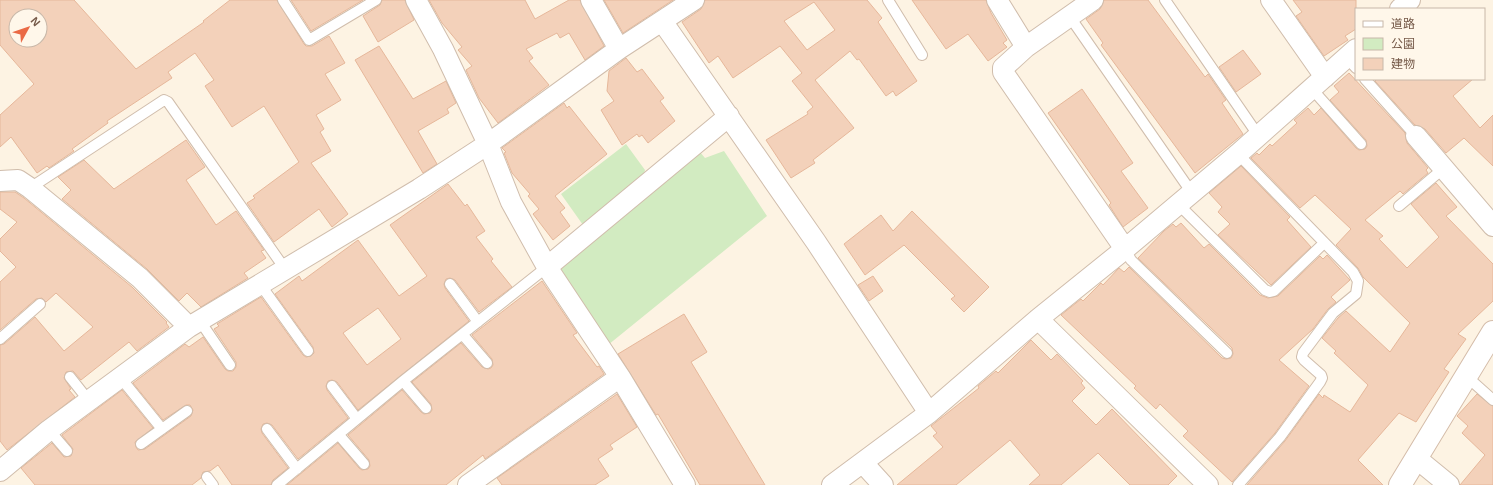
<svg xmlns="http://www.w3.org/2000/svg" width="1493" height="485" font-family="Arial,'Noto Sans JP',sans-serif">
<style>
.green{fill:#d2ebc1}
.building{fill:#f3d1ba;stroke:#e6b79a;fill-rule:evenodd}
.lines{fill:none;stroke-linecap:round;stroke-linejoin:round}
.lane-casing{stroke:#d0bdac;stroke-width:12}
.street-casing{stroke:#d0bdac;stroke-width:22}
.secondary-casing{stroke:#d4bca9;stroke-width:24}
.lane{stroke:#fff;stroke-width:10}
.street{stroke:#fff;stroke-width:20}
.secondary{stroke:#fff;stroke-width:22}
</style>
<rect width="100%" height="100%" fill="#fdf3e3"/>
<path class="green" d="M626,144L645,170L643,179L583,225L561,194Z
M699,151L705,158L724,151L767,216L608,345L559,268Z"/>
<path class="building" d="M0,0H74L136,69L204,22L203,21L230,0H277L304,44L306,46H312L329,36L345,63L325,74L341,100L316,115L324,129L320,132L331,151L311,163L348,214L332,227L319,209L274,242L247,203L255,198L253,196L299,162L264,106L232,127L205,86L214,80L195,53L168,72L172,78L107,121L108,123L72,149L74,151L49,168L47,166L37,173L11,137L0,147V115L34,84L0,45ZM16,16H40V40H16Z
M291,0H363L311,31Z
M382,0H405L414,20L378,42L363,16L380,5Z
M429,0H525L535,19L569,0H580L604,46L585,60L569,33L560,38L557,33L526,49L533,58L529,61L549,85L498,123L479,98L466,70L472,66L458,50L462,47L442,23Z
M604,0H673L623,33Z
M705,0H867L882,18L878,22L917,81L896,96L893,91L886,96L859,59L857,60L850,51L815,80L854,128L813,160L815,163L791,178L766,140L808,114L807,112L813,107L792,81L802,73L780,46L733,78L718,56L709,63L682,22L701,9ZM814,2L835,30L807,50L784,21Z
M912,0H986L991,13L1007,40L1003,43L1007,47L988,61L968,34L946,49Z
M1104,0H1148L1205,77L1208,74L1226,100L1222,103L1243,134L1195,173L1101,45L1103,43L1086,19L1100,9Z
M1293,0H1356V29L1345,36L1348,40L1324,56L1296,16L1302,12Z
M379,46L413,99L446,81L456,103L447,109L449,113L418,131L437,164L423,173L355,60Z
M1243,50L1261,74L1236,92L1219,67Z
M626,58L637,72L642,69L664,98L660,101L675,121L648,143L642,135L639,137L637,134L622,145L601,110L614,101L607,91L609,71Z
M1349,73L1405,133L1407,143L1428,168L1426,170L1428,173L1403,194L1400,191L1365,220L1383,236L1379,239L1407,268L1439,237L1411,204L1436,183L1457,207L1446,216L1493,264V301L1458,334L1466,339L1444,369L1449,372L1416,422L1399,413L1358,460L1383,485H1247L1285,441L1319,394L1323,398L1324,395L1350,412L1368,385L1334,353L1336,351L1322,338L1338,318L1346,311L1390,352L1410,323L1363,277L1358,268L1336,245L1351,229L1315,195L1300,208L1251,158L1257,153L1259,155L1270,144L1272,146L1297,123L1294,120L1308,108L1314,115L1321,108L1356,148L1359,150L1365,149L1367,146L1366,140L1330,100L1339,92L1334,86Z
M1377,79H1473L1453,96L1480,128L1493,115V166L1464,138L1446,153L1425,129L1415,125L1375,81Z
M1082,89L1133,163L1121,171L1148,208L1123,227L1109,205L1111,203L1048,113Z
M564,103L567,108L569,106L607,154L555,196L565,208L560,212L570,226L553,240L533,214L539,209L528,196L530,194L512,173L504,153L506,152L502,148Z
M186,140L205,167L186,180L216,225L236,211L264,250L261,251L266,258L244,273L248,278L201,307L187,293L179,301L147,269L62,199L71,190L58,177L84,160L114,189Z
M1241,166L1290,217L1287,220L1311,247L1271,285L1218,235L1230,224L1218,212L1222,207L1209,193Z
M448,184L465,206L467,204L485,231L476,237L493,259L491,261L512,287L479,312L455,280L450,278L446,279L444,284L445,288L469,321L358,410L337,382L332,380L328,381L326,386L327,390L348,418L298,459L272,425L267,423L263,424L261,429L262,433L288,468L273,480L271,485H232L218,465L210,471L203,472L201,478L192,485H35L21,468L52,443L64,457L71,456L73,449L62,435L122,390L153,428L135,442L136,447L138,450L145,449L191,416L193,410L190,405H186L163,420L133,383L185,344L189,347L203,337L225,369L228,371H233L236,367V362L214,329L219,326L217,324L261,297L303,355L306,357L311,356L314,353L313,347L275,294L299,276L302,281L358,240L399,296L427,276L390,225ZM378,308L401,339L367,365L343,333Z
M0,192H15L24,198L132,287L167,322L166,323L169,327L137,351L129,342L81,380L73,371L66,372L64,378L71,389L69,390L75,397L7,450L0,441V345L4,344L35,317L64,351L93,327L56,293L46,302L42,298L36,299L0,330V282L16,267L0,251V239L17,222L0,209Z
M912,211L989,287L964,312L951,299L955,296L904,245L865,275L844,244L881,215L893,231Z
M1181,223L1204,248L1209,244L1260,295L1268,298L1278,296L1320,256L1323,259L1327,255L1350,280L1331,297L1336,302L1328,309L1313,329L1279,360L1309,386L1275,433L1232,482L1183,436L1188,431L1160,404L1156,409L1134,388L1136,386L1061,315L1081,299L1083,301L1101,283L1103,285L1119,268L1124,272L1129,267L1222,358L1226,359L1231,358L1233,354L1232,348L1138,258L1164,231L1173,224L1176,227Z
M873,276L883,291L869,301L858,285Z
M542,281L577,333L573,335L597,367L599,366L604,374L485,459L483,455L446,485H287L338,443L359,468L362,470L368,469L370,466L369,460L348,435L402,390L421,412L424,414L430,413L432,410L431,404L412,382L461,343L482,367L488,369L491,368L493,365L492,359L472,335Z
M684,314L707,352L691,362L765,485H700L658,414L656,415L618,354Z
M1031,340L1051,360L1057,354L1083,381L1081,383L1085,388L1072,401L1096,425L1112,409L1177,476L1168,485H1130L1098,453L1061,485H1029L1040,475L1010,440L956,485H897L943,447L933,436L937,433L931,426L979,388L978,386L996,371L998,373Z
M617,394L637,427L610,445L613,449L598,459L609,476L595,485H502L497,478Z
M1477,394L1493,406V485H1460L1485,455L1462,433L1468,426L1457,416Z"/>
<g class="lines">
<g class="lane-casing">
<path id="lane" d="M283,0L309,40L376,0
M888,0L922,55
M1165,0L1258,135
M1070,17L1192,193
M1347,58L1356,68
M1365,79L1416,136
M1312,89L1361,144
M30,188L164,100L168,102L285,269
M1178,204L1265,290L1270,292L1274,291L1324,243
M1399,206L1444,168
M1125,249L1131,260L1227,353
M260,284L308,351
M450,284L478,322
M200,321L230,365
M463,335L487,363
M0,339L40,304
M1465,375L1493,400
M70,377L89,401
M120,377L162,429
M403,381L426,408
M332,386L357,419
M267,429L297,469
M49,430L67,451
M339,435L364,464
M141,444L187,411
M207,477L213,485
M277,485L403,381L547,267
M1238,485L1280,437L1320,382L1322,378L1321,375L1304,360L1302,357L1303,353L1333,313L1356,294L1358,281L1353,272L1238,154"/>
</g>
<g class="street-casing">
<path id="street" d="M416,0L443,49L488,144L511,202L547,267L620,377L685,485
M591,0L619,49
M997,0L1026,47
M1093,0L1026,47L1003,68V72L1125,249
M1271,0L1325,77
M1400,9L1410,0
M662,21L816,242L929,413
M1416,136L1493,226
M0,181L18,180L30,188L140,278L189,327
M547,267L729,116
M1038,319L1208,485
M1416,458L1449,485
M863,463L883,485
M0,471L49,430L189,327L419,189L488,144L619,49L694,0
M468,485L620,377
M832,485L929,413L1038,319L1125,249L1238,154L1356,49"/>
</g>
<g class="secondary-casing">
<path id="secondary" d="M1400,485L1493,332"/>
</g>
<use href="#lane" class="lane"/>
<use href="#street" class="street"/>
<use href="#secondary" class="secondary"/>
</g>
<rect x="1355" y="8" width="130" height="72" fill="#fff7ea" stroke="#c8b8a9"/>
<rect x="1363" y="21" width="20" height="6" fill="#ffffff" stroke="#c8b8a9"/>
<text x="1391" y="28" font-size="12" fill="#755948">道路</text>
<rect x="1363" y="38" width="20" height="12" fill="#d2ebc1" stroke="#c8b8a9"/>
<text x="1391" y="48" font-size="12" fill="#755948">公園</text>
<rect x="1363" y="58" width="20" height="12" fill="#f3d1ba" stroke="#c8b8a9"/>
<text x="1391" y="68" font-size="12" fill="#755948">建物</text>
<g transform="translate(28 28) rotate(50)"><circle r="19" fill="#fff7ea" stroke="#c8b8a9"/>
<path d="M0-3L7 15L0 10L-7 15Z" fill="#ea6a45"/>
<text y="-6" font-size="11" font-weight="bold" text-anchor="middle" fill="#755948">N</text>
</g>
</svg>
